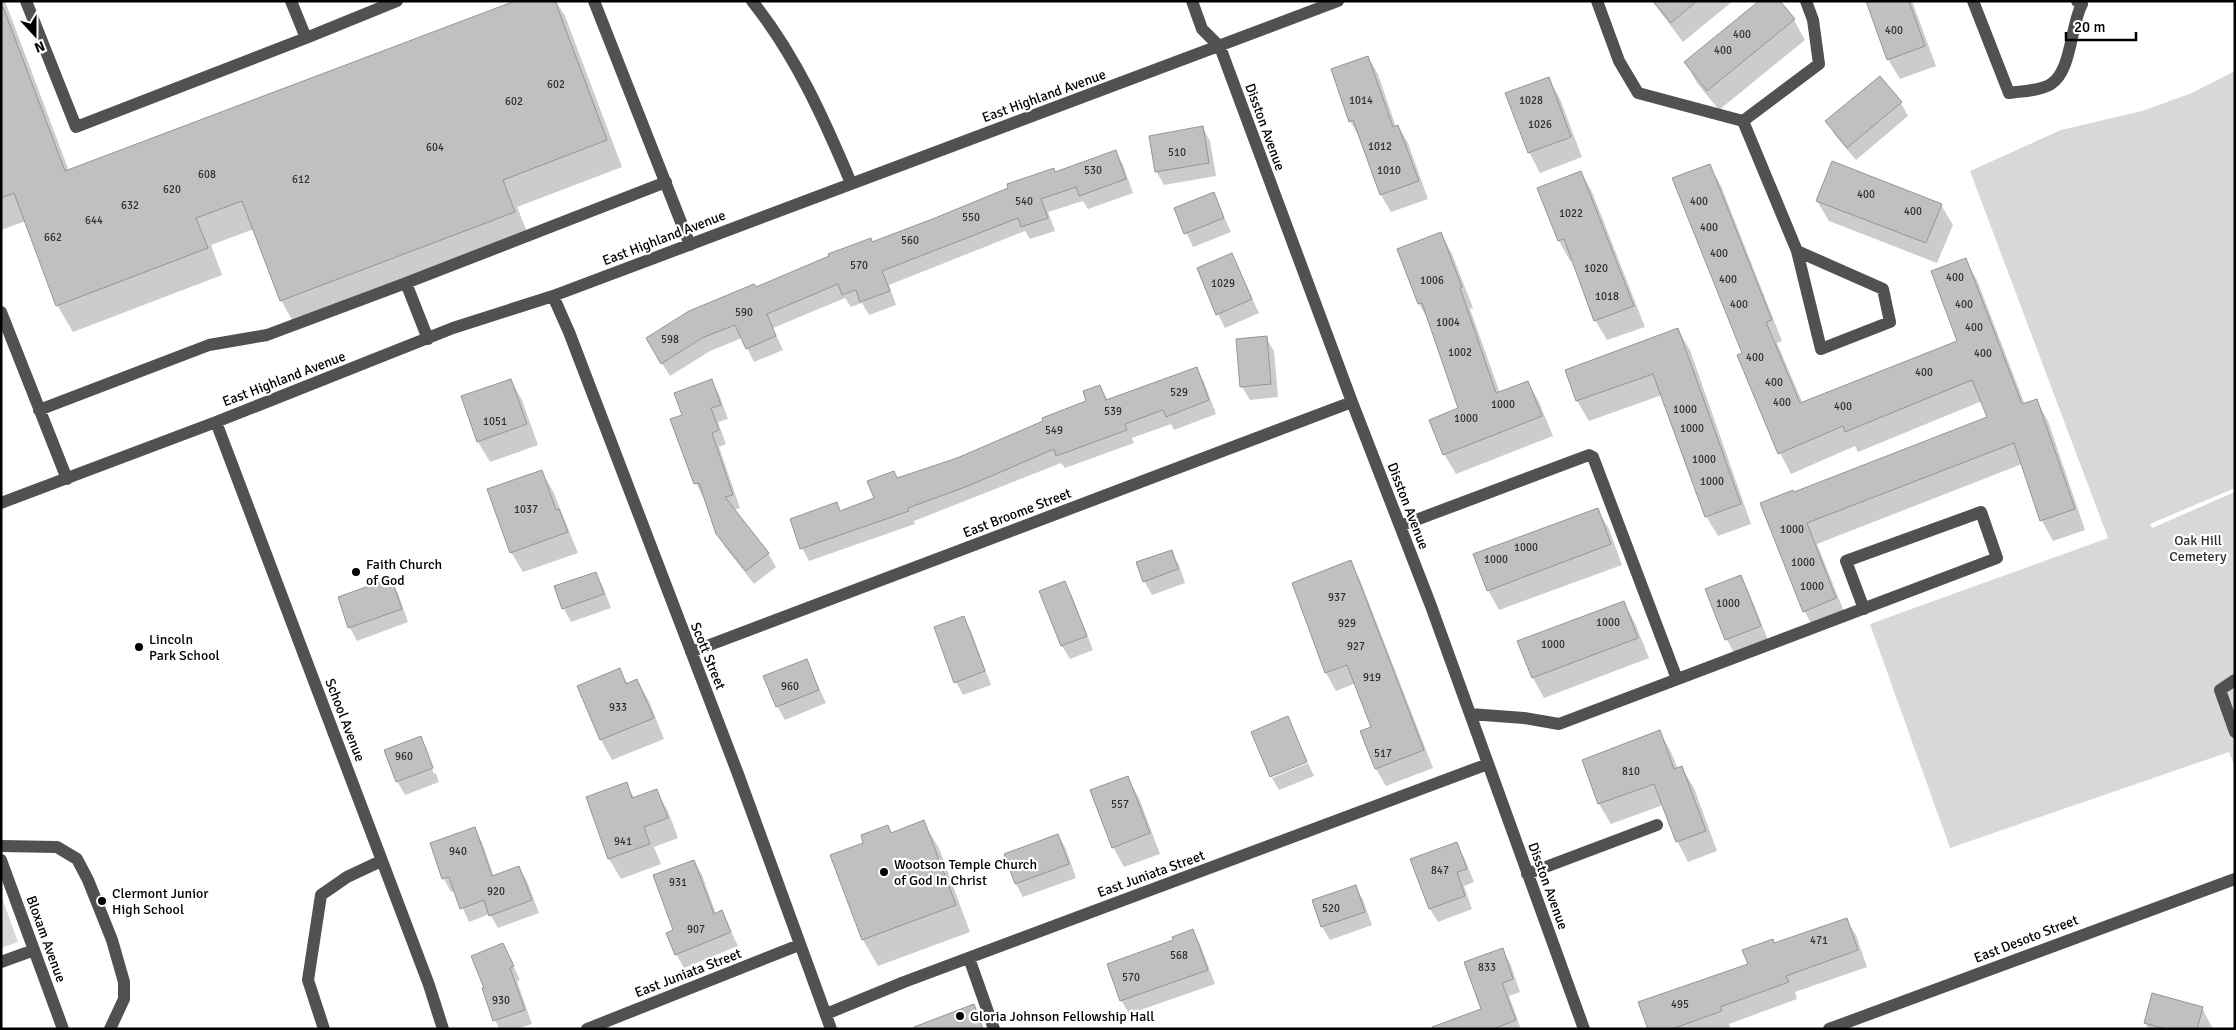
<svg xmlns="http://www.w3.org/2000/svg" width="2236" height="1030" font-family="Signika,sans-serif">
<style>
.green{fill:#d8d8d8}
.shadow{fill:#0003;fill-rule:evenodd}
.building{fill:#c0c0c0;stroke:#959595}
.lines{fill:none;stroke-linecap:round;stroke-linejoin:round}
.minor{stroke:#515151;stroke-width:12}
.poi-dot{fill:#000;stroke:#fff;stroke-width:2}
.labels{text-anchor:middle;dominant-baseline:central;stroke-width:4.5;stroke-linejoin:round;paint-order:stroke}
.number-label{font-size:11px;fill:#303030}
.street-label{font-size:14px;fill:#000;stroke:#fff}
.park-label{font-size:14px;fill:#2f2f2f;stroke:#fff}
.poi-label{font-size:14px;fill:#000;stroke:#fff;text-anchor:start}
</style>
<rect width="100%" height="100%" fill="#fff"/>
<path class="green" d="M2235,71V488L2150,524L2152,528L2235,492V767L2229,752L1950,848L1870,624L2108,538L1970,171L2061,130L2142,111L2192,93Z
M1,895L18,942L1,948Z"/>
<path class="shadow" d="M1,1H5L69,171L518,1H556L565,16L622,167L517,207L530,239L296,327L281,300L254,229L211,245L222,275L73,332L57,305L26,221L1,230Z
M1652,1H1733L1683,42Z
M1867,1H1912L1936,66L1900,79L1888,59Z
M1794,20L1805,40L1719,110L1697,83L1686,63Z
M1368,57L1378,74L1396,127L1398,126L1408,143L1428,199L1391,212L1381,195L1360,138L1350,121Z
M1549,79L1560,99L1582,157L1540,173L1529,152Z
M1901,103L1908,116L1856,160L1835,135L1827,122Z
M1203,128L1210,141L1216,176L1164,185L1156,171Z
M1115,151L1123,165L1133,193L1088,209L1083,201L1048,212L1055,231L1030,239L1025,231L889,285L896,305L869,315L862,303L851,307L845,298L773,328L783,350L754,362L742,338L710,351L670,376L655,352L756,288Z
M1709,165L1721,186L1782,341L1777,343L1803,404L1959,341L1965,259L1977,280L2025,405L2036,400L2048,421L2085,530L2053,541L2042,521L2022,464L1817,544L1847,619L1816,631L1804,611L1794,493L1988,418L1982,401L1858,452L1855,446L1791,474L1780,453L1738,355L1743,353Z
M1581,172L1592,192L1645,327L1607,340L1595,320L1573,260L1570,261L1559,241Z
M1213,193L1231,232L1193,247L1175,209Z
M1817,201L1941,205L1953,225L1937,263L1829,221Z
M1441,233L1452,254L1473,308L1470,309L1500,393L1528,382L1539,402L1553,436L1456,474L1444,454L1460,409L1431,325L1419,304L1398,250Z
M1232,255L1259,313L1225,328L1218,314Z
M1678,330L1690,350L1751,524L1718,536L1706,516L1662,395L1589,421L1577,401L1566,370Z
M1266,338L1274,351L1278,397L1250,400L1242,387Z
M1196,368L1204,382L1216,414L1174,430L1171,424L1132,438L1134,443L1065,468L1061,463L914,521L915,524L809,561L802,548L836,504L841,512L875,499L898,480L958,459L1088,402L1100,386L1108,401Z
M511,380L522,400L538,445L490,462L478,442L463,397Z
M711,381L719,394L728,419L718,422L726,444L719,447L740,508L734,510L768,553L776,567L754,584L725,547L717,533L705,496L703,497L696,483L684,416Z
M541,471L553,491L578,553L523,572L511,552Z
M1597,509L1609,529L1622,565L1499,610L1488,590Z
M1171,551L1179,565L1185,583L1152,595L1144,581Z
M1350,562L1360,580L1433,768L1386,786L1376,769L1362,732L1373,728L1356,683L1336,691L1326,673L1294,584Z
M596,573L603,587L611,608L571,622L564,609L556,587Z
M1740,576L1748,590L1768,640L1734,653L1727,640L1707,589Z
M390,580L398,593L408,622L357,641L350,628L339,598Z
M1064,582L1072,596L1093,650L1070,659L1062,646L1041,592Z
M1624,603L1635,623L1649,658L1544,698L1533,678Z
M963,618L971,631L991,685L963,695L956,682Z
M806,660L826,703L785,720L777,706Z
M620,670L628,684L637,681L649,701L664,739L612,760L601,740L579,687Z
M1287,718L1307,760L1271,776Z
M1660,732L1671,752L1678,769L1682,768L1694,788L1717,851L1688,862L1677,841L1663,805L1611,824L1599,804L1584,760Z
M421,738L428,751L439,782L405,795L397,781ZM425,750H428L436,773L434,774Z
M1308,763L1314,776L1279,790L1272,778Z
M1127,777L1139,798L1160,854L1124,867L1113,847Z
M626,784L635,799L656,791L668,811L678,838L654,847L661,864L621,879L609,859L587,798Z
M923,822L939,848L970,932L878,966L863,940L832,856Z
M474,829L482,842L494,877L519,868L527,881L539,913L498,928L490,914L469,922L455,891L451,892L444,879L432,844Z
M1058,835L1066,849L1076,878L1023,897L1016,884Z
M1456,843L1464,857L1474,882L1464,886L1472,909L1438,922L1430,909Z
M694,861L702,875L716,914L722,912L738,946L684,968L676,954L674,931Z
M1355,886L1363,900L1372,925L1330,940L1322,927L1313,901Z
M1846,919L1856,935L1867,967L1795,992L1797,999L1729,1024L1730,1027L1725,1029H1649L1749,965L1775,945Z
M1193,931L1200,944L1215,984L1129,1014L1121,1000Z
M503,944L520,980L517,981L532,1024L517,1029H499L483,989Z
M1502,950L1510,963L1520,992L1509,996L1521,1029H1454L1482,1009Z
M2202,1008L2213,1029H2149L2145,1023Z"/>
<path class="building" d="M515,1H555L607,140L503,180L515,212L280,301L242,201L196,218L208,248L56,306L14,193L1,198V7H3L65,171Z
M1653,1H1697L1671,23Z
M1759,1H1780L1795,19L1707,91L1684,62Z
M1866,1H1909L1925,46L1887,60Z
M1368,56L1393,127L1398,125L1419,181L1380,195L1353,120L1349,122L1331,69Z
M1880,76L1902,102L1847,148L1825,121Z
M1549,77L1571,137L1528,153L1505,93Z
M1203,126L1209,163L1155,172L1149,136Z
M1116,150L1126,179L1079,196L1076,187L1041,199L1048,218L1021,227L1018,218L882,271L890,291L860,302L856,290L842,295L838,284L767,314L776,336L746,349L735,325L702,338L661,364L646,338L689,311L754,284L756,287L829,256L828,254L871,238L872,242L935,218L1008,188L1007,184L1054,168L1055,172Z
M1832,161L1942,204L1926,243L1816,201Z
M1710,164L1772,320L1766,322L1800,403L1957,341L1931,271L1966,258L2022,404L2037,399L2075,509L2040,521L2014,443L1807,523L1836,598L1803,612L1760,503L1793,490L1794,492L1987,417L1972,380L1845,432L1843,426L1778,454L1737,355L1742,353L1672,178Z
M1581,171L1634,306L1594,321L1564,239L1558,241L1537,188Z
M1214,192L1224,218L1184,234L1174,208Z
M1441,232L1462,287L1460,288L1496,393L1528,381L1542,416L1443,455L1429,420L1458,408L1422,303L1418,304L1397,249Z
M1232,253L1252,299L1216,315L1197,268Z
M1678,328L1741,504L1705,517L1653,374L1576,401L1565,370Z
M1267,336L1271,384L1240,387L1236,339Z
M1197,367L1209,400L1166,417L1163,410L1125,424L1127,430L1056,456L1054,449L968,486L908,508L909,511L800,549L790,519L837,502L840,511L874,498L867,481L894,471L897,478L957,458L1043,421L1042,418L1086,401L1083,391L1100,385L1106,400Z
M511,379L527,424L477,442L461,396Z
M712,379L721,405L711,408L719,430L712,433L733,495L725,497L769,553L746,571L716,534L699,483L694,484L670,419L682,415L674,393Z
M542,470L556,510L559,509L568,532L510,553L487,489Z
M1598,508L1611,544L1487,591L1473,554Z
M1172,550L1178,569L1143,582L1136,562Z
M1351,560L1424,750L1375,769L1360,731L1371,727L1347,665L1325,673L1292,583Z
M596,572L604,594L562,609L554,586Z
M1741,575L1761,626L1725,640L1705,589Z
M391,578L402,609L348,628L338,597Z
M1065,581L1087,636L1061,646L1039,591Z
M1624,601L1638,638L1532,678L1517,641Z
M964,616L985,671L954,683L934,627Z
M807,659L819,690L776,707L763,676Z
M620,668L626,684L637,679L654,718L600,740L577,686Z
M1288,716L1307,762L1270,777L1251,732Z
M1660,730L1674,769L1682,766L1706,831L1676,842L1654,784L1598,804L1582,760Z
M421,736L433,768L396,782L384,750Z
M1128,776L1150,833L1112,848L1090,790Z
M627,782L632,798L657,789L668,818L644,827L650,844L608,859L586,797Z
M924,820L956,905L862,940L830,855L863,843L861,835L888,825L891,833Z
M475,827L492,876L519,866L532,900L489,916L484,900L460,909L449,877L442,879L430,843Z
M1058,834L1069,864L1015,884L1004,854Z
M1457,842L1467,869L1457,872L1465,896L1429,909L1410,859Z
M694,860L714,914L722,910L731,932L675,955L666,933L673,930L653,875Z
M1356,885L1365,912L1321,927L1312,900Z
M1847,918L1858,950L1786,976L1789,982L1720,1007L1722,1011L1672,1029H1648L1638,1002L1748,964L1742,950L1773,939L1774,943Z
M1193,929L1208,970L1120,1001L1107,964L1173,940L1172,937Z
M503,943L514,966L510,968L525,1010L493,1021L482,988H484L471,956Z
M1503,948L1513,979L1502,983L1516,1020L1493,1029H1432V1027L1481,1009L1464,962Z
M2152,993L2203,1007L2197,1029H2166L2144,1023Z
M974,1004L983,1029H914V1027Z"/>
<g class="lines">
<path class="minor" d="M26,1L76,127L306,38
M291,1L306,38L397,1
M594,1L690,245
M752,1C796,56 824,119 851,183
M1192,1L1202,29L1220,47L1352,402L1431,606L1584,1029
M1597,1L1619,61L1638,93L1743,121L1819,64L1813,20L1806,1
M1973,1L2009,93C2022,91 2040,91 2051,84C2072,70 2070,27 2082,4L2077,1
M1743,121L1797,251L1821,349L1890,322L1883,289L1797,251
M406,283L666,182
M553,296L569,332L738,774L831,1029
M1,312L67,479
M39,410L209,345L267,335L406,283L428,339
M216,422L429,985L443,1029
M1,503L216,422L453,328L553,296L1338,1
M1400,526L1589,455L1593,457L1677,679
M691,652L1352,402
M2235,680L2220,690L2235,732
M1470,714L1524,718L1559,724L1997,558L1981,512L1846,561L1864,609
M1,846L57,847L77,859L88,880L112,940L124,982V999L110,1029
M1,860L63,1029
M1527,874L1657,825
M969,958L994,1029
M1,962L34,950
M826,1014L904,982L1488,764
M324,1029L308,980L321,895L347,877L381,861
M587,1029L799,945
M1829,1029L2235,879"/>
</g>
<g class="poi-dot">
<circle cx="356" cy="572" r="5"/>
<circle cx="139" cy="647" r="5"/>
<circle cx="884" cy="872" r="5"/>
<circle cx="102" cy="901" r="5"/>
<circle cx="960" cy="1016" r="5"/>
</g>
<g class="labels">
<g class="number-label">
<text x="1894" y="30">400</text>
<text x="1742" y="34">400</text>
<text x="1723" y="50">400</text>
<text x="556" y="84">602</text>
<text x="1361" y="100">1014</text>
<text x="1531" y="100">1028</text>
<text x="514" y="101">602</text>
<text x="1540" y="124">1026</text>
<text x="1380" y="146">1012</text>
<text x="435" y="147">604</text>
<text x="1177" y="152">510</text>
<text x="1093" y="170">530</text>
<text x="1389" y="170">1010</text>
<text x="207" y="174">608</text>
<text x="301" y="179">612</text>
<text x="172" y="189">620</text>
<text x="1866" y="194">400</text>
<text x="1024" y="201">540</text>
<text x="1699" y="201">400</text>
<text x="130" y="205">632</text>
<text x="1913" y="211">400</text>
<text x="1571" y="213">1022</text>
<text x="971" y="217">550</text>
<text x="94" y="220">644</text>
<text x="1709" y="227">400</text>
<text x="53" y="237">662</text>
<text x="910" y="240">560</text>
<text x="1719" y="253">400</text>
<text x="859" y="265">570</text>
<text x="1596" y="268">1020</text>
<text x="1955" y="277">400</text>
<text x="1728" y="279">400</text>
<text x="1432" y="280">1006</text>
<text x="1223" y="283">1029</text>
<text x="1607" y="296">1018</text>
<text x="1739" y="304">400</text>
<text x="1964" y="304">400</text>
<text x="744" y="312">590</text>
<text x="1448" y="322">1004</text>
<text x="1974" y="327">400</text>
<text x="670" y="339">598</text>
<text x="1460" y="352">1002</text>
<text x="1983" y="353">400</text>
<text x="1755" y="357">400</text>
<text x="1924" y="372">400</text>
<text x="1774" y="382">400</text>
<text x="1179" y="392">529</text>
<text x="1782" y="402">400</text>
<text x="1503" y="404">1000</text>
<text x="1843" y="406">400</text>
<text x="1685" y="409">1000</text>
<text x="1113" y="411">539</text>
<text x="1466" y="418">1000</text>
<text x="495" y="421">1051</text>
<text x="1692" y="428">1000</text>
<text x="1054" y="430">549</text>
<text x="1704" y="459">1000</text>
<text x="1712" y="481">1000</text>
<text x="526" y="509">1037</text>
<text x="1792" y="529">1000</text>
<text x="1526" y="547">1000</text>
<text x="1496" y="559">1000</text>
<text x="1803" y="562">1000</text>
<text x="1812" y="586">1000</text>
<text x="1337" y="597">937</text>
<text x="1728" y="603">1000</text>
<text x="1608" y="622">1000</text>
<text x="1347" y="623">929</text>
<text x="1553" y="644">1000</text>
<text x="1356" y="646">927</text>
<text x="1372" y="677">919</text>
<text x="790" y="686">960</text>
<text x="618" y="707">933</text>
<text x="1383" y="753">517</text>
<text x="404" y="756">960</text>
<text x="1631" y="771">810</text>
<text x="1120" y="804">557</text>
<text x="623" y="841">941</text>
<text x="458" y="851">940</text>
<text x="1440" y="870">847</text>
<text x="678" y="882">931</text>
<text x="496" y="891">920</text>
<text x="1331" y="908">520</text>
<text x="696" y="929">907</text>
<text x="1819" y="940">471</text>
<text x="1179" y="955">568</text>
<text x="1487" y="967">833</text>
<text x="1131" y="977">570</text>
<text x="501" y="1000">930</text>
<text x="1680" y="1004">495</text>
</g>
<g class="street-label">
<text transform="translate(1044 96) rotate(-20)">East Highland Avenue</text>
<text transform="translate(1265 127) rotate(70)">Disston Avenue</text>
<text transform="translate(664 238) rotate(-21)">East Highland Avenue</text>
<text transform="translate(284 379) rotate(-21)">East Highland Avenue</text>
<text transform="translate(1408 506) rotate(69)">Disston Avenue</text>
<text transform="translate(1017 513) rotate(-21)">East Broome Street</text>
<text transform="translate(708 656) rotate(68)">Scott Street</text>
<text transform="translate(345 720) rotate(69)">School Avenue</text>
<text transform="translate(1151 874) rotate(-20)">East Juniata Street</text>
<text transform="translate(1548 886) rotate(70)">Disston Avenue</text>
<text transform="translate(46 939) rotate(70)">Bloxam Avenue</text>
<text transform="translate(2026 939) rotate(-21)">East Desoto Street</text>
<text transform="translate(688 973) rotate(-21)">East Juniata Street</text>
</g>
<g class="park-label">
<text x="2198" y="540">Oak Hill<tspan x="2198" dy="16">Cemetery</tspan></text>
</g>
<g class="poi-label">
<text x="366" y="564">Faith Church<tspan x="366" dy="16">of God</tspan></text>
<text x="149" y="639">Lincoln<tspan x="149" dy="16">Park School</tspan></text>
<text x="894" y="864">Wootson Temple Church<tspan x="894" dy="16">of God In Christ</tspan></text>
<text x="112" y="893">Clermont Junior<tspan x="112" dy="16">High School</tspan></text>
<text x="970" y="1016">Gloria Johnson Fellowship Hall</text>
</g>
</g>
<rect width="2236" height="1030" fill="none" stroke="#000000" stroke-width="5"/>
<g transform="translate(35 35) rotate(159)" stroke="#ffffff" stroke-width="4" paint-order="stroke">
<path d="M0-4L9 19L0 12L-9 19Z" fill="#000000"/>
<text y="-8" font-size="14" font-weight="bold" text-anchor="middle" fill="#000000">N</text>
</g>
<path d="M2066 32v8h70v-8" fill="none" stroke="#000000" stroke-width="2.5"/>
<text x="2074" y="32" font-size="15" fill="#000000" stroke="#ffffff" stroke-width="4" paint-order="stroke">20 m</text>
</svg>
